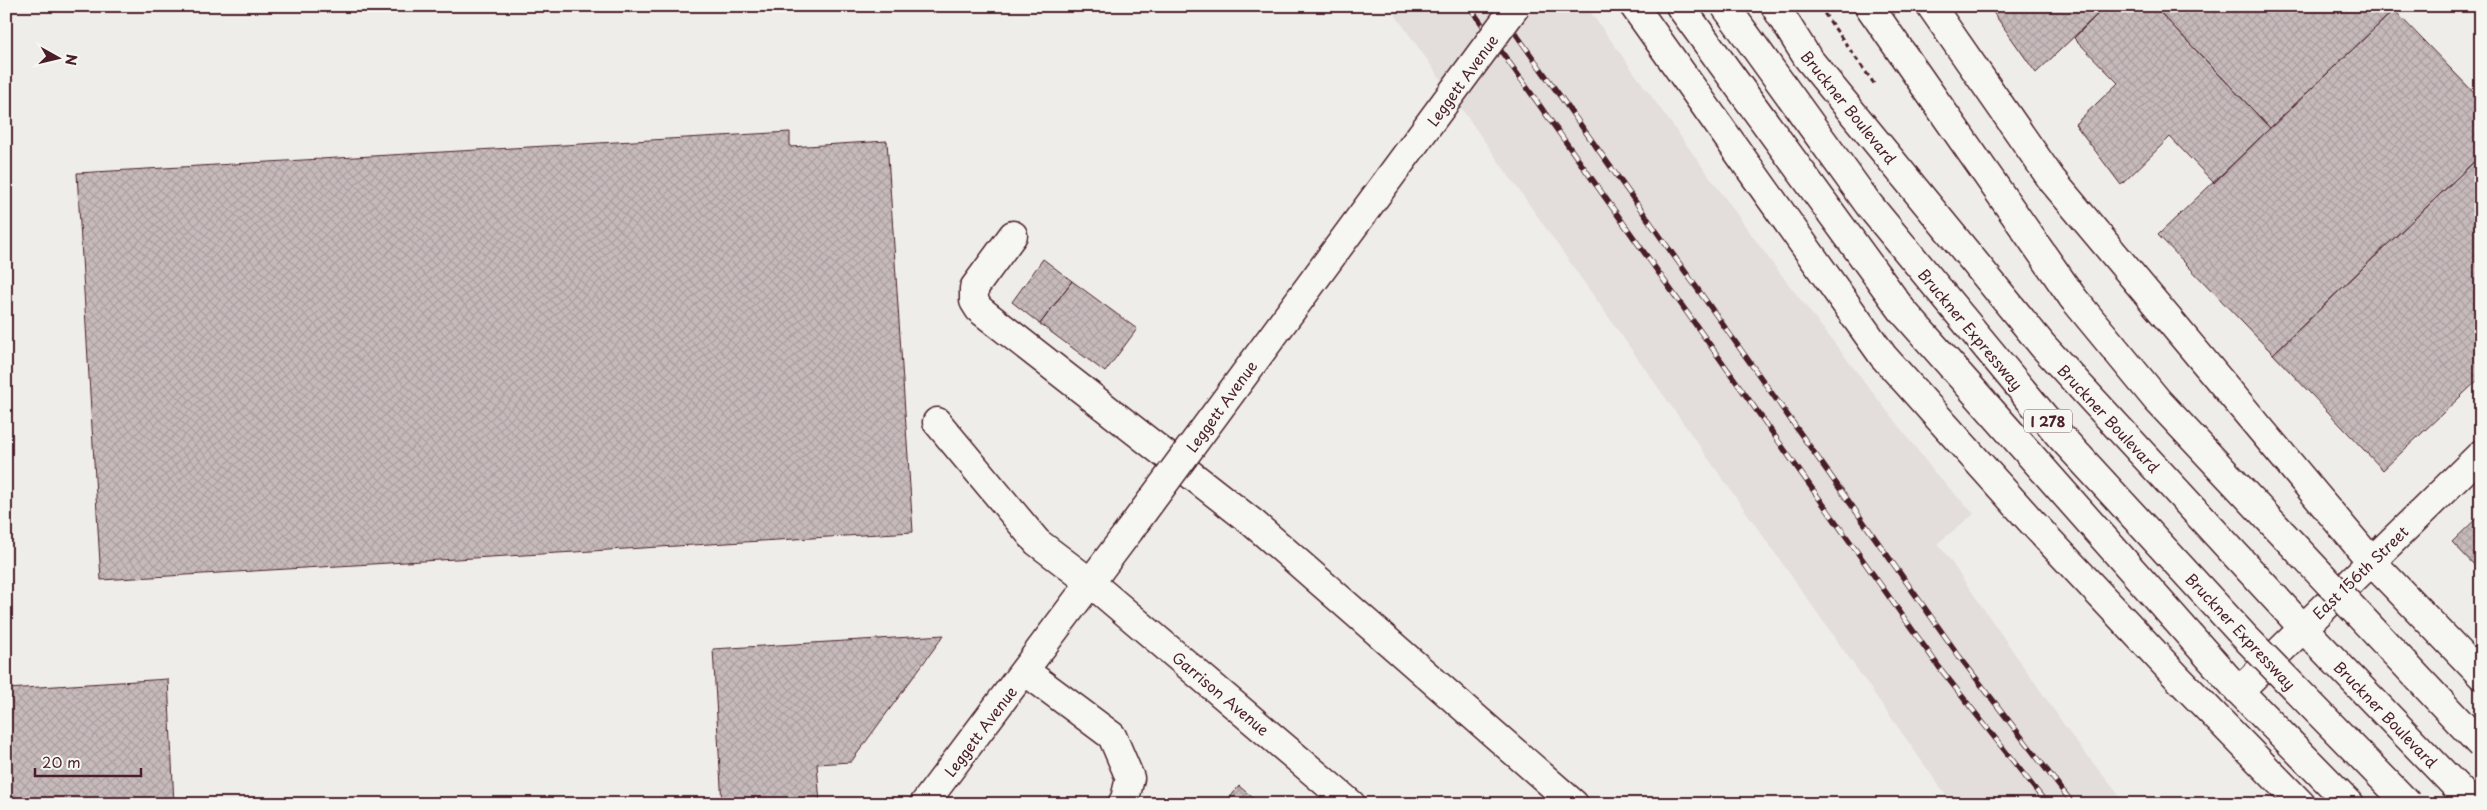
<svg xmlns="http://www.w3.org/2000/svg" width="2487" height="810" font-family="'Playpen Sans',sans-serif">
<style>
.built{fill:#e3dedc}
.building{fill:url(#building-cross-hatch);stroke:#4a1f2b}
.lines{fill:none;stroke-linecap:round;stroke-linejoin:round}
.minor-casing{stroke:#4a1f2b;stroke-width:31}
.major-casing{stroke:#4a1f2b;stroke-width:31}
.highway-casing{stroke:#4a1f2b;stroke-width:31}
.path{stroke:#4a1f2b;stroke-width:3;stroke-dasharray:5 4;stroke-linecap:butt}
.minor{stroke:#f6f6f2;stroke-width:28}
.major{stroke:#f6f6f2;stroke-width:28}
.highway{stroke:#f6f6f2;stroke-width:28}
.rail-casing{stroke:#4a1f2b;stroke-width:5.5}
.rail{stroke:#f6f6f2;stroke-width:4;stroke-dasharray:11;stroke-linecap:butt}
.major-bridge-casing{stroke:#4a1f2b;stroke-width:31;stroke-linecap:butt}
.highway-bridge-casing{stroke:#4a1f2b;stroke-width:31;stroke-linecap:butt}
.major-bridge{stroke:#f6f6f2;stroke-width:28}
.highway-bridge{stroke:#f6f6f2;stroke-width:28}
.labels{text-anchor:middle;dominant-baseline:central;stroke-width:4;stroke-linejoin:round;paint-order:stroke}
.shield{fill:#f6f6f2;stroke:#7e6067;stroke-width:1}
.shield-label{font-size:14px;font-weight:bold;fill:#4a1f2b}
.street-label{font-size:15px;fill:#4a1f2b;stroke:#f6f6f2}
</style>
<defs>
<pattern id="building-cross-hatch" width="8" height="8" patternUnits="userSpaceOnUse" patternTransform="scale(1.25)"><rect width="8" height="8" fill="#c6babb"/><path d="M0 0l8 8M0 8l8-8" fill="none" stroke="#ac9fa1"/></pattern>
</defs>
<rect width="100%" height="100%" fill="#efedea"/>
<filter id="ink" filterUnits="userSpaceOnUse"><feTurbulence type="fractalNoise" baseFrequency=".02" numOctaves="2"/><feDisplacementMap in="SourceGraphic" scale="10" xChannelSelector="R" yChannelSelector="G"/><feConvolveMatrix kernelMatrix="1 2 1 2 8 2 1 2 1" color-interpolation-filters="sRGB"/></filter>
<g filter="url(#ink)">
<path class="built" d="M1389,6H1586L1773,264L1936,474L1974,514L1938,543L2074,739L2126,804H1952Z"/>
<path class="building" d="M1992,6H2106L2036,73L1990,8Z
M2106,6H2154L2270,128L2214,183L2170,137L2121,185L2075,124L2118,83L2074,38Z
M2154,6H2391L2394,10L2270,128Z
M2394,10L2481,100V155L2273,354L2158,235Z
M790,132V147L887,141L913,532L101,580L77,173Z
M2481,155V377L2383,470L2273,354Z
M1043,259L1072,281L1040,324L1012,302Z
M1072,281L1137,329L1105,372L1040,324Z
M2481,514V572L2452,542Z
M944,635L851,762L817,764L820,804H722L713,649Z
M168,679L174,804H6L7,689Z
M1239,786L1260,804H1225Z"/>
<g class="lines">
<g class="minor-casing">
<path id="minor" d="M1013,235L974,288V301L979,309L1253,523L1574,804
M937,422L1037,542L1091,583
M1025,671L1112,736L1130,778L1125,799L1122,804
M2239,691L2481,454"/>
</g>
<g class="major-casing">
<path id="major" d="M1680,6L1902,310L2239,691L2350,804
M1775,6L1807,57L2043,346L2303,628L2473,804
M1931,6L2052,180L2371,561L2481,675
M1091,583L1351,804
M924,804L1129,531"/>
</g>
<g class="highway-casing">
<path id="highway" d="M1634,6L1883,356L2030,520L2177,677L2301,804
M1869,6L2073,298"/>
</g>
<path class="path" d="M1819,6L1875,85"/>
<use href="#minor" class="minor"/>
<use href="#major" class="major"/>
<use href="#highway" class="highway"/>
<g class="rail-casing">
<path id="rail" d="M1469,6L1939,667L2047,804
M1496,6L1959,656L2073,804"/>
</g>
<use href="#rail" class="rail"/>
<g class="major-bridge-casing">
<path id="major-bridge" d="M1129,531L1516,6"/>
</g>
<g class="highway-bridge-casing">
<path id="highway-bridge" d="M1725,6L1869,205L2060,436L2243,635L2408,804
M2073,298L2157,400L2481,745"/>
</g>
<use href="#major-bridge" class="major-bridge"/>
<use href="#highway-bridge" class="highway-bridge"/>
</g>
</g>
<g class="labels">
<rect class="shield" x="2024" y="409.5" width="48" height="23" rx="4"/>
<g class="shield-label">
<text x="2048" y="421">I 278</text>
</g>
<g class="street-label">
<text transform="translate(1462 80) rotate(-54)">Leggett Avenue</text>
<text transform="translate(1849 107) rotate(51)">Bruckner Boulevard</text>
<text transform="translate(1971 329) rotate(50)">Bruckner Expressway</text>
<text transform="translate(1221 406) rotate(-54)">Leggett Avenue</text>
<text transform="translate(2109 418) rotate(47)">Bruckner Boulevard</text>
<text transform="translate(2360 572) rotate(-44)">East 156th Street</text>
<text transform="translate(2241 631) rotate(47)">Bruckner Expressway</text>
<text transform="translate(1221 693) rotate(40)">Garrison Avenue</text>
<text transform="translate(2386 714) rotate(46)">Bruckner Boulevard</text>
<text transform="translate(980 731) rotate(-53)">Leggett Avenue</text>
</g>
</g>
<rect width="2487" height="810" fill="none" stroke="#f6f6f2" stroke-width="25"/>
<rect x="12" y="12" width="2462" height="785" fill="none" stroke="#4a1f2b" stroke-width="2" filter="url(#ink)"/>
<g transform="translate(58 58) rotate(98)" stroke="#f6f6f2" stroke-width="4" paint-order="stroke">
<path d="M0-4L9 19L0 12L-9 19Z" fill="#4a1f2b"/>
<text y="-8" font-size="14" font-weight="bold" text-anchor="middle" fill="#4a1f2b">N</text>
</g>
<path d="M35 768v8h106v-8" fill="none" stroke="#4a1f2b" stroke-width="2.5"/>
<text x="42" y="768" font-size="15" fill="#4a1f2b" stroke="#f6f6f2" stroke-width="4" paint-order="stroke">20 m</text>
</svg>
